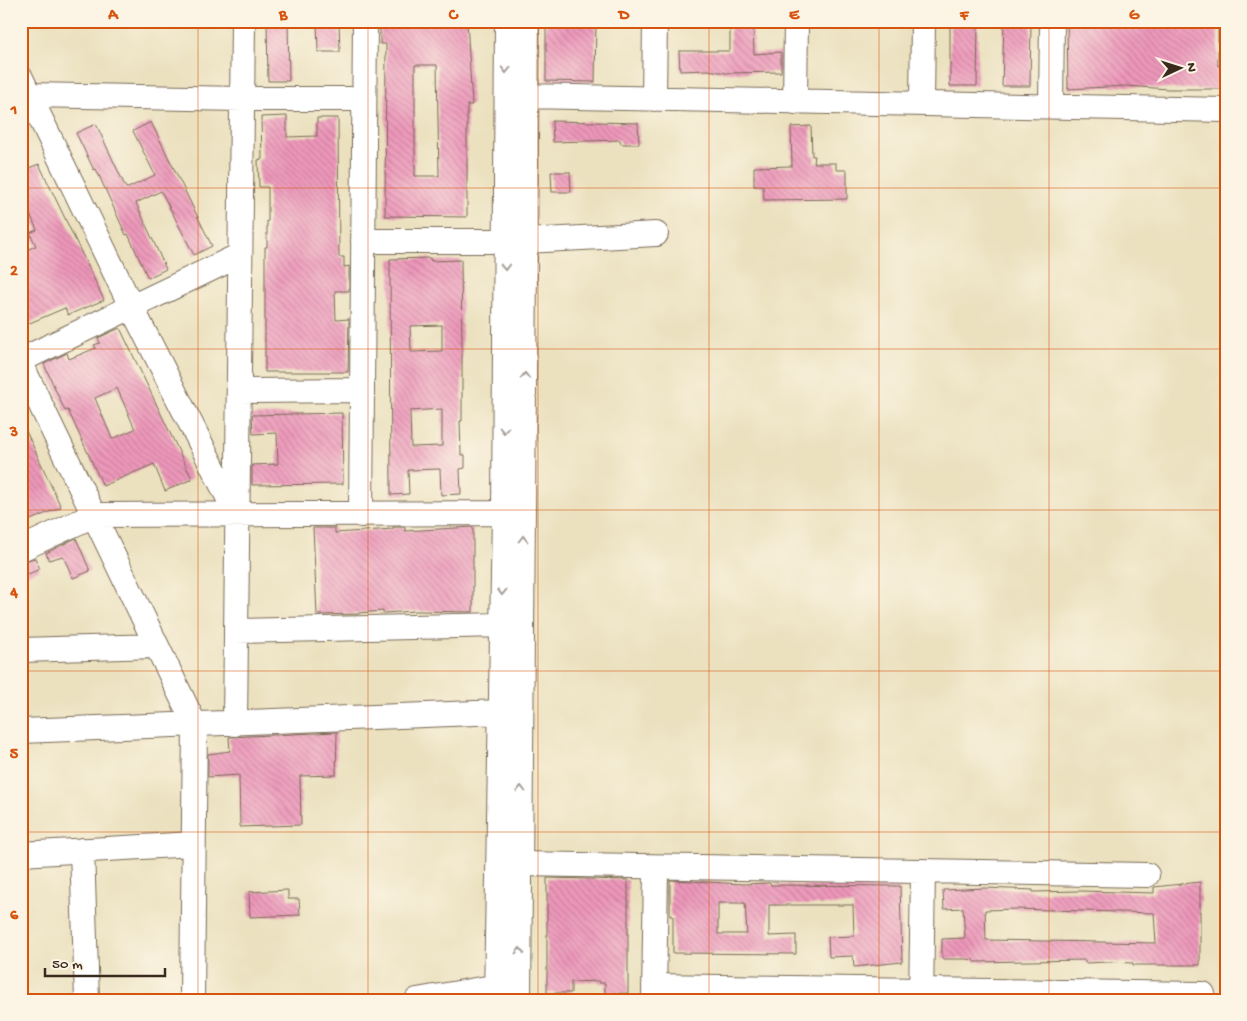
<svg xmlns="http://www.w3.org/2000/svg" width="1247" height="1021" font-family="'Gochi Hand',sans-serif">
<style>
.building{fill:url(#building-back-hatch);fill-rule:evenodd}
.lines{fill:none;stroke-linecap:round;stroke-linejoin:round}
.minor-casing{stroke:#796a56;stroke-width:26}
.minor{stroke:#fff;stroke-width:24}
.oneway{stroke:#a79f9a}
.grid{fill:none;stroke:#d7540e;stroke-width:1;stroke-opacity:0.55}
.neatline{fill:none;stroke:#d7540e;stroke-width:2}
.grid-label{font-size:16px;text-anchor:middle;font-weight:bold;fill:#d7540e}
</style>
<defs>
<pattern id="building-back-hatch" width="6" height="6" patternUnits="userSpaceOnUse" patternTransform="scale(1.25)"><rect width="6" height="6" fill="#ee98bb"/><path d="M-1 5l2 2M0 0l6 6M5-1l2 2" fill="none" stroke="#c27c97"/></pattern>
</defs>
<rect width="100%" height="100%" fill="#fcf5e5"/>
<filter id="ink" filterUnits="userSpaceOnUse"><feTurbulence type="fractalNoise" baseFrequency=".02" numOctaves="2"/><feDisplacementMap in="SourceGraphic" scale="10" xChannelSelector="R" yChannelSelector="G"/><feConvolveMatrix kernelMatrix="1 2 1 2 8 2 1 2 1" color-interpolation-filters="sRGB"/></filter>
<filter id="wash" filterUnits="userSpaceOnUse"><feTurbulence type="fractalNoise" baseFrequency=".0096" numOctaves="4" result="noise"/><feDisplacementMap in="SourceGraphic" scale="20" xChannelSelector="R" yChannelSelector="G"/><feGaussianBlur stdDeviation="1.12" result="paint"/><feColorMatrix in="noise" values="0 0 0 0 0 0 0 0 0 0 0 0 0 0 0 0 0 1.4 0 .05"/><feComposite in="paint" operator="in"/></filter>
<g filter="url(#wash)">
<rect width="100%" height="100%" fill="#ebe1bf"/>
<g id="blocks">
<path class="building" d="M267,21H288L289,81H268Z
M317,21H339L340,52H318Z
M386,21H467L472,105H467V217L385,216L386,44H380V28H386ZM415,65H437L439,176H415Z
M546,21H596L595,82L546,81Z
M950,21H978L977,86H950Z
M1004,21H1031L1030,86H1002Z
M1067,21H1218V66H1226V89H1168L1126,86L1068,89Z
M730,28H753L754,54L781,52V72L726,73L708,70L680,71L679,51H730Z
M287,116V137L317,136V118H338L339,257H344V267L349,266V291H335L336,320L349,319L348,372H265V247H267V221H268V187H259L258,160L262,159L261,117Z
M552,121L638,123L639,144H621L620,140L553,142Z
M151,122L212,246L194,255L161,191L136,203L166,269L148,278L128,234L126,235L96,169L94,170L76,133L96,124L126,188H128L155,175L133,131Z
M811,126L812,156H815L814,163H836V170H847V199L764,200L763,186H754V167L792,166L791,127Z
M39,164L104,300L68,315L65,308L25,325L21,316V252L36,246L30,233L37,230L21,193V171Z
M551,172H570L571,192H552Z
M430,258L431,261L461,260L462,350V421H460L461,455H465V468L460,469L461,494L441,495L440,469L408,470L409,494L391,495L390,259ZM442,325V351L411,352L410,326ZM442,409V446L411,447L410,411Z
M120,328L192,479L165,491L154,464L103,486L68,410L65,411L44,364L67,353L69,359L96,348L94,345L100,343L98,338ZM117,388L135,429L112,439L95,398Z
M342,413L343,484L252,485V465L278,464L277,433L253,434L252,415Z
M21,420L61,507L21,524Z
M393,527H405V531L473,527V612L417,611L383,613V611L359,613V614L317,615L313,528H335V533L393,529Z
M76,538L90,571L73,578L63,556L49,560L46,553Z
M35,558L40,569L21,577V562Z
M337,732L336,775L300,776L301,825L240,827L239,775L208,777V754L230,751L229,737Z
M547,878L628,880V993L605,994V983H599V981L571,982V993H547Z
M670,880L744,884L770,883L771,885L900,886L902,962L854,967L853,956L829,957L828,937L854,936L853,905H769V936L796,935V954L673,953V916H670ZM718,903H745L747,934H718Z
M1200,882V965H1133V963L1109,962L1085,963V960L974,962V960L966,959H942V939L965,938L963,908L944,909L943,890L985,888L1033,890V892L1080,891L1154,893V887ZM1016,909L1154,913L1156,943L986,940L985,910Z
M288,890V899H299L300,915L250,917L249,892Z"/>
</g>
</g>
<g filter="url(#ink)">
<use href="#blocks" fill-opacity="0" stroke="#796a56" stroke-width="1"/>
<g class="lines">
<g class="minor-casing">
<path id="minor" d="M21,78L131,306L235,511
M30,95L242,99H364
M526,96L1226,110
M654,99L655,21
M795,102L796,21
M922,104L923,21
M1051,106L1052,21
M363,241H526L656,234
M21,360L240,255
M21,364L195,725L192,1000
M239,391L362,390
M361,515L365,21
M21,549L94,515L504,513
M236,631L501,625
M21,650L157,646
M235,724L243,21
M21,731L501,712
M82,850L87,1000
M21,854L193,844
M521,864L1147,875
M654,986L1203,994
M417,1000L510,984
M496,1000L504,513L507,21
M519,1000L527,21
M654,1000L656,868
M921,1000L923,872"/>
</g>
<use href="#minor" class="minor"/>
</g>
<defs><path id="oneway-chevron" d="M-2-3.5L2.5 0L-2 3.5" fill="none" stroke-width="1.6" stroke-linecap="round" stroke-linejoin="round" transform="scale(1.25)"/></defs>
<g class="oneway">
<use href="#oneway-chevron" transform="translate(506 70) rotate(91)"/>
<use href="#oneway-chevron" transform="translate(505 267) rotate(90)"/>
<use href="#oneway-chevron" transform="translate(525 376) rotate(-90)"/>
<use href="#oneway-chevron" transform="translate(504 430) rotate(90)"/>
<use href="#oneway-chevron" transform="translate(523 539) rotate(-90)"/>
<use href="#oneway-chevron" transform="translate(502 592) rotate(92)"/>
<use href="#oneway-chevron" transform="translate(521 789) rotate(-90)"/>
<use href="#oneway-chevron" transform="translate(520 951) rotate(-89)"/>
</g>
</g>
<path class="grid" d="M198,21V1000M368,21V1000M538,21V1000M709,21V1000M879,21V1000M1049,21V1000M21,188H1226M21,349H1226M21,510H1226M21,671H1226M21,832H1226"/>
<rect width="1247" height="1021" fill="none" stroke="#fcf5e5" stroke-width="55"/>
<g transform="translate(1180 68) rotate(86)" stroke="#fcf5e5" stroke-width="4" paint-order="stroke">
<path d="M0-4L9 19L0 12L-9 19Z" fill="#3b2a1e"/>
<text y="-8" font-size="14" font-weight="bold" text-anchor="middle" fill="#3b2a1e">N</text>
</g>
<path d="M45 968v8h120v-8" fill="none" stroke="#3b2a1e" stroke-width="2.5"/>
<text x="52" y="968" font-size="15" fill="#3b2a1e" stroke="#fcf5e5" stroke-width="4" paint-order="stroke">50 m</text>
<rect x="28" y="28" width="1192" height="966" class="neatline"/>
<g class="grid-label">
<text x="113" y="19">A</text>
<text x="283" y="19">B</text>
<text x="453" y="19">C</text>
<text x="624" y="19">D</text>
<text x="794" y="19">E</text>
<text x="964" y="19">F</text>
<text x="1134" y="19">G</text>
<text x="14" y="114">1</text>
<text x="14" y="275">2</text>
<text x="14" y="436">3</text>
<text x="14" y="597">4</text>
<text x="14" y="758">5</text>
<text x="14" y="919">6</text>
</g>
</svg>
